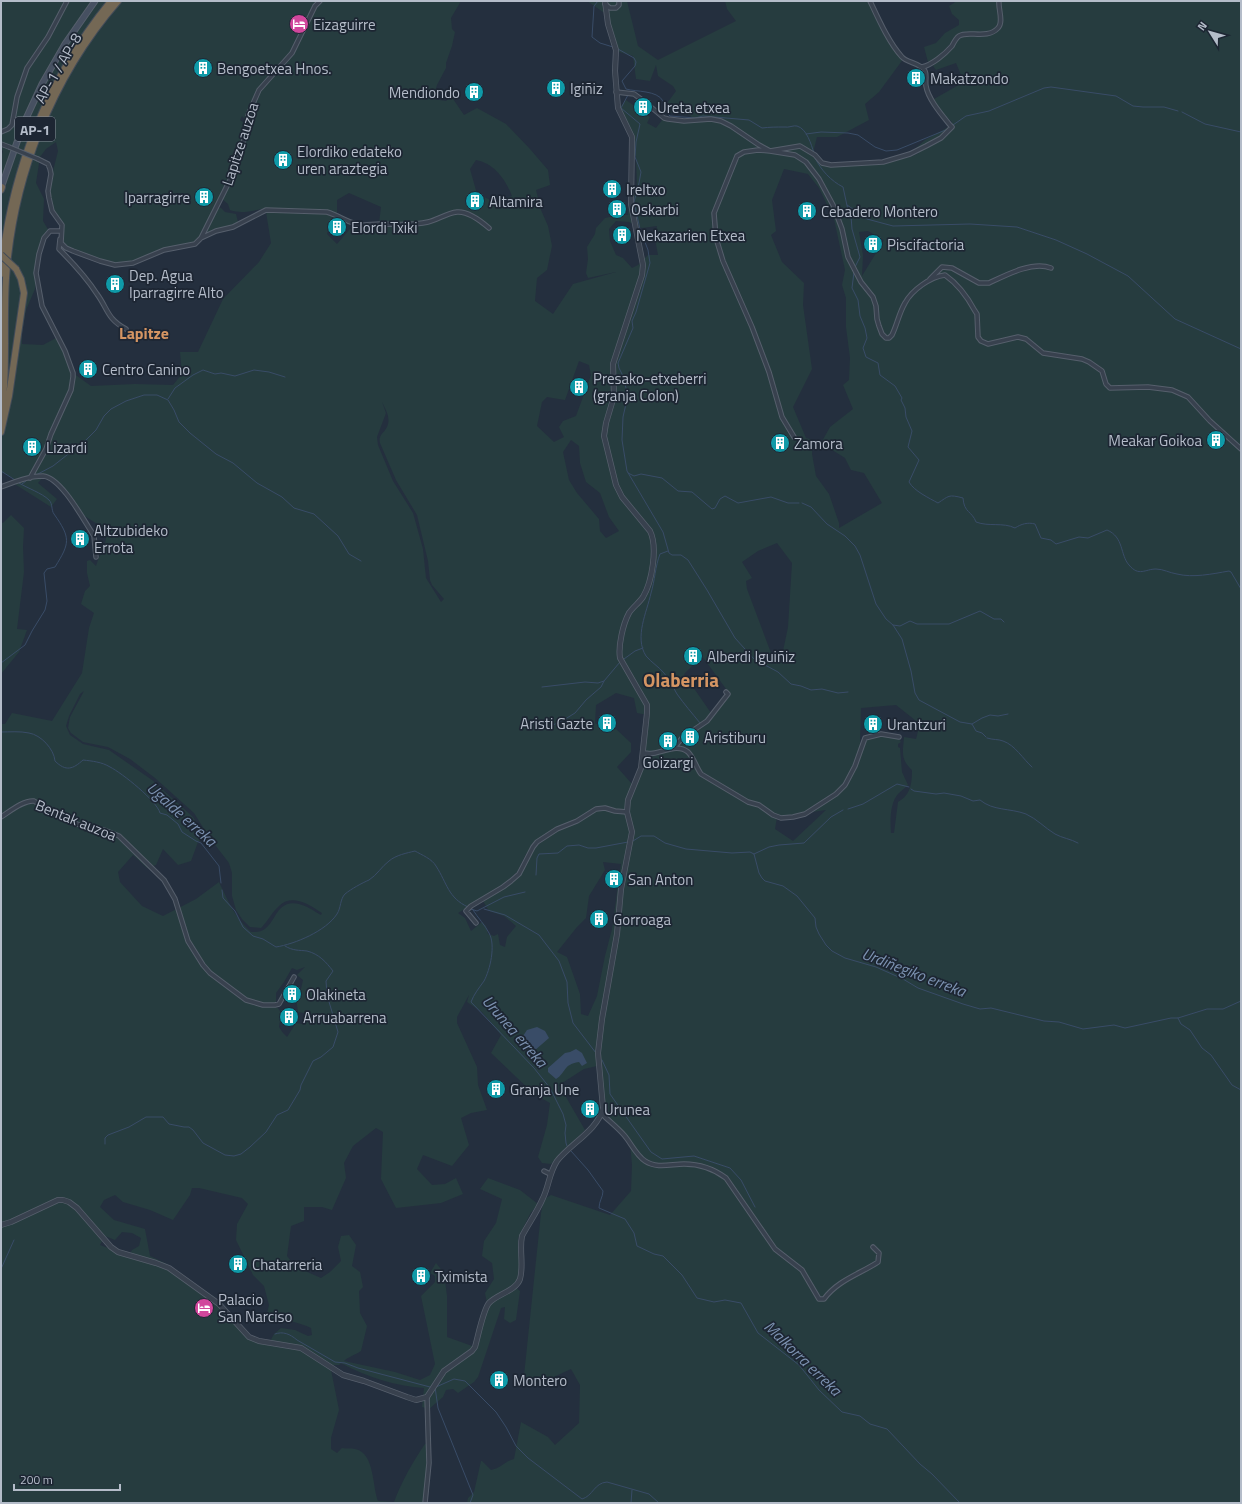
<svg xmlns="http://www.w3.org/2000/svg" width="1242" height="1504" font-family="'Titillium Web',sans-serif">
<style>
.green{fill:#263c3f;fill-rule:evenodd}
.water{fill:#394c67}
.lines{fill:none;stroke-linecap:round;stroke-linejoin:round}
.stream{stroke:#394c67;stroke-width:1}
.minor-casing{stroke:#565f6c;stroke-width:5.5}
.tertiary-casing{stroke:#565f6c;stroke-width:6}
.secondary-casing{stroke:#565f6c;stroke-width:7}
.motorway-casing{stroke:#434c59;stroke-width:8}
.minor{stroke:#38414e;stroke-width:3.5}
.tertiary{stroke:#38414e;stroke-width:4.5}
.secondary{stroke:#465061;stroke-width:5}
.motorway{stroke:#746855;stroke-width:6}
.minor-bridge-casing{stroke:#565f6c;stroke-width:5.5;stroke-linecap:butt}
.motorway-bridge-casing{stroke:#434c59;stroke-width:8;stroke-linecap:butt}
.minor-bridge{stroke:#38414e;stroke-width:3.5}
.motorway-bridge{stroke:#746855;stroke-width:6}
.labels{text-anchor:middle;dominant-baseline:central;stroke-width:3.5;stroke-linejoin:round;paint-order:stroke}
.shield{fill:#1d2633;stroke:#878f9c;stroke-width:1}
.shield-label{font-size:14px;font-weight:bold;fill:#b4bcc9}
.poi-label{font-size:15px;fill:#b4bcc9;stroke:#1d2633;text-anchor:start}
.street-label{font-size:15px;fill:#b4bcc9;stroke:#1d2633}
.neighbourhood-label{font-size:16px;font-weight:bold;fill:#d59563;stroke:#1d2633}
.water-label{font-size:16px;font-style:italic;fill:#7c92b1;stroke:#1d2633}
.district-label{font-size:19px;font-weight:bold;fill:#d59563;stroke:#1d2633}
</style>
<rect width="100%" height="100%" fill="#242f3e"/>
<path class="green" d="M1,1H109L89,44L122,1H461L451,18L452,29L455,32L452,46L446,63V68L437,85L433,99L446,101L451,96L464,115L477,108L506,124L530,149L548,170L550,185L536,190L541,210L548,226L552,246L547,270L537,278L535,301L553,314L573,284L616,272L588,278L586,273L588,259L587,247L595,234L596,228L605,218L619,215H628L630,192L637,189L636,156L630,154V132L618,108L621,106L626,100L650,117L647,123L656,128L663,119L669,121H694L690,115L669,113L668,102L676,91L673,86L658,76L656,65L650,81L636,79L633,56L619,52L609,20L608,11L603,12L587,1H627L638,46L658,60L736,21L727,9L725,1H870L877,17L904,58L879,92L865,104L869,120L837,137H817L813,153L821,164L831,166L883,163L910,157L919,153L916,148L925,140L950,126L952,122L940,111L934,99L964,82L956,63L936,70L933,66L950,49L959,37L966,36H977C953,26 948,56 928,62L924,47L936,43L945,33L959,25V20L952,14L949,6L957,1H1241V1503H467L468,1498L474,1492L481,1461H482L491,1470C500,1469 505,1461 514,1459L521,1422L548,1437L555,1445L579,1423L580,1385L571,1369L545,1381L523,1385L541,1213L544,1199L551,1195L610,1215L631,1191L632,1165L630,1143L603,1116L605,1100L597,1066L584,1069L559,1085L585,1130L551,1164L542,1163L538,1157L547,1125L550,1103L534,1094L491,1053L501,1035L482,1012L467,1002L469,995L457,1017V1023L477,1067L478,1085L487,1110L471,1113L461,1118L469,1145L452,1166L423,1155L417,1169L432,1185L445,1184L456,1178L463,1194L441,1203L396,1208L381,1179L383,1132L376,1128L353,1146L344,1163L346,1178L332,1210L322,1207H304V1221L291,1226L287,1256L291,1261H300L305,1264V1271L321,1278L330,1272L341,1261L338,1247L341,1236L349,1235L356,1245L352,1266L360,1272L363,1287L359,1291L360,1313L367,1326L361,1351C355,1355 348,1357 344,1361L395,1372L420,1380L430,1375L435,1364L421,1296L435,1282V1276L430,1273L436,1263L444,1273L447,1296V1337L475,1347L487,1303L485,1293L494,1279L492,1263L482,1256L484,1241L496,1223L502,1199L480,1189L488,1178L520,1190L538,1204L530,1214L518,1238L520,1271L515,1287L520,1291L516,1320L510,1323L504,1319L505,1307L501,1308L478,1377L474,1382L458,1393L453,1389L446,1390L443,1397L429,1409L422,1407L424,1388C396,1386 366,1377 341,1363L339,1365H330L339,1410L331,1438V1449L337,1453L342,1448C346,1449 351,1448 355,1449C375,1453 372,1486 378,1501L394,1502C402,1481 412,1463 425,1444H428L424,1503H1V724H5L12,713L52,721L82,673L89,628L94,613L81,604L85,591L90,586L87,573V561L90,560L96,566L99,557L104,550L106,538L105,529L80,513L59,484L44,476L38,483L57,499L51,507L13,483L14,479L3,472L1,476V157L3,151L1,150ZM285,59L287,61L272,78L261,88L249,115L248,122L246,123C246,149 232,175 222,199L228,204L230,210C244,215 256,209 270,208L266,212L271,243L259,262L223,299L198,352H180L182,374L173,385L135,384L91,386L73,373L58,337L43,345L22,344V333L26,310L35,289L39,254L44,238L49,231L43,221L44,199L36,183L40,157L46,149L56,142L58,151L48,191C49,206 53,213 62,225L61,236L66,248C84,257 113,268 134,263C144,260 154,253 165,250C174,248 186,248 195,244C202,240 204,230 207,223C221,196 245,155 245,124L240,120L242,116L245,119L260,86ZM476,160C494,163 506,180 512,196L506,198L500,204L477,194L470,169ZM784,169L808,174L819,188L834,219L845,270L842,285L846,298V327L850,358L849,380L843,385L853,409L830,427L820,445L829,448L845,458L851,470L864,473L882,503L839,528V523L829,494L816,476L812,454L813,440L806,438L793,407L812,369L803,305L804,283L782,262L771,235L776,231L772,200ZM349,193L381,207L379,223H355L337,244L327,234L333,214L337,215V200ZM616,221L629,222L642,228L657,226L655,239L658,255H648L638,265L632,268L623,258L616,255L610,241L609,229ZM868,231L884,240L862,276L863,255L859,232ZM579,361L589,365L591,375L576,416L563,421L559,427L564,437L554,442L537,426L542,402L547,397L565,400ZM382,402C386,410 391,418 387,427C384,433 378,435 380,443L396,480L417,515L428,561L430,580L432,585L444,599L441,602L426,578L423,549L413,513L393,481L378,445L377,437L386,413ZM571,440L579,446L580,463L586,482L600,493L609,517L619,531L606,538L600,531L599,519L577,493L569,480L563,452ZM777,543L792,563L788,627L783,651L771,653L747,589L746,581L752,578L742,562L758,551ZM702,656L729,693L711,713L684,674ZM84,691L70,717L68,728L71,733L83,742L108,747L130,759L155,778L194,813L209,837L229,863L232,873V896L236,910L242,919L250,927L261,928C268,921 272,912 279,906C292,893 310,905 322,913L321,915C314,911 307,906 299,904C275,898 276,926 261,931C258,932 254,932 251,932C235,918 228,901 219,882L196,899L163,916L142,906L120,882L118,872L133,855L147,868L156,865L163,849L178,865L191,861L198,842L205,837L193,817L152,780L109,750L83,744L70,735L66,726L69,716L80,694ZM616,693L634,698L637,713L648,715L642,769L632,784L617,767L631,752V743L616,729L608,732L595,723L596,705ZM896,705L920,724L916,739L904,737C903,752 900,759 912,770C912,782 911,795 898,802L894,833H891C890,821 890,803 898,794C901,791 905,788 908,785L902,772L900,748L898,747V744L901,742L899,739C887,735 877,736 866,738L860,745L861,708ZM826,810L793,841L775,829L777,817ZM557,827L558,830L535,847L519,875L503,888L483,901L489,911L504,916L516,926L507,937L505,947L500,945L498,934L494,936L488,934L486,926L482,922L471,931L465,918L458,913L502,886L517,872L526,854L538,841ZM603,862L621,864L612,929L605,956L597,996L588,1016L581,1014L580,994L567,957L557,952L577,927L586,918L589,896L605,870ZM305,967L297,975L303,980L301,989L296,998L298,1012L304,1013L305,1018L302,1024L296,1023L287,1037L283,1033L279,1027L281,1013L278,1008L265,1005L276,1003V993L284,982L292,968L297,970ZM192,1188H199L242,1198L248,1204L237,1224L236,1240L253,1275L264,1286L269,1305L266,1318C281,1318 298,1322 311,1328L312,1335L308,1336L295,1330L281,1328L274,1334L269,1343L250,1337L235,1323L213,1296L198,1288L167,1264L150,1256L145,1229L114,1220L100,1207L104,1200L115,1195L123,1202L150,1210L173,1220L190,1195ZM122,1232L132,1233L141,1238L139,1246L132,1250L129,1256L100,1245L105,1236L115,1240Z
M218,208H221L225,212L236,214L238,222L233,226L204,235Z
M11,515L24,528L23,547L24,572L17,629L27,630L19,652L1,674V522L3,523Z"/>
<path class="water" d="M537,1027L545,1031L549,1038L534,1051L529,1049L521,1039L527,1030Z
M576,1049L582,1053L587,1063L582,1066L579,1062C562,1065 567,1072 556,1079L548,1072V1068L565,1053L570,1052Z"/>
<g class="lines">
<path class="stream" d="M598,1L594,6L592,37L600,43L613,47
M618,49L634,58L636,62L635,66L622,81L626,89C636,92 657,90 663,101C666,107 664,111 670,116L695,118L703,116L749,120L762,128C770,127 776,127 785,127C788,128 794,125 797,126C807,129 811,144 814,153
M628,95L621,108L640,124L636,142L635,157L641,172L639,183L634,202L640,229L648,250L650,263L636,312L632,321L633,328L618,363L619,368L622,374L628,395L623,417L622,440L627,471L663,532L669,553L672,555H681L688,560L707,590L735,638L754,659L778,672L791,684L801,686L811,690L822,689L838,693L848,692
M1182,112L1205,124L1241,132
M953,125L966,116L989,111L1044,88L1051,87L1116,96L1133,106L1143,107H1164L1178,111
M806,134L821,132L848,133L858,135L875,147L886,151L897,150L948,129
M815,158C821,170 831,181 843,187L848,210L851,216L852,229L860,257L855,267
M847,205L867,219L893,226L970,224L1017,227L1056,240L1087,254L1128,276L1175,319L1241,349
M854,272L852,288L858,300L860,316L865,328L867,338L863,348L866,357L878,363L880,375L895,386L902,398L901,400L905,408L906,417L912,431L908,447L919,460L909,482C914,491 929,498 938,503C949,496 948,494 963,498C964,513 972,511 976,522C989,527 1003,522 1015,528C1021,524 1028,522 1035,524L1041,538L1051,540L1056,544L1079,537L1088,538L1107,530C1124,537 1120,555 1129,565C1139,577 1145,569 1156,569C1163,569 1170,573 1177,574C1193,578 1212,574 1229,571L1231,572L1241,589
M168,399L175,388L193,375L203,370L215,374L221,373L235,376L254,370L269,372L285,377
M1,471L15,480
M628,473L634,476L641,474L662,478L678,491L692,492L712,509L715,508L720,499L725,496L738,503L771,497L788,503H799
M36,475L53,466L86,440L96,430L104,416L111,409L126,401L144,395H157L168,400L174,410L179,422L190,433L216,454L233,463L257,483L282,497L294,508L314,514L338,536L349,554L361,561
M22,484L26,481
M802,503L811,507L827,524L845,536L855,546L860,555L876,604L886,619L893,625L902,639L911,671L915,693L919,700L960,722L972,724L976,731L982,733L986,737
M668,551L660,554C655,567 655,580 651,593C647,612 634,637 646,656C651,662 659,667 664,673C669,679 673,687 677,694C684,704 692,713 700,723
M893,625L900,626L910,621L917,624H949L980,611L994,619H1001L1004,622
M624,659L635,651L643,648
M1,663L25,645L32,631L45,610L47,601L44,573L47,569L55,567C70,543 71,538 54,514C51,510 53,504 49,500C42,493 27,488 19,483
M542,687L585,682L598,683L604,681
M972,724L982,718L990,715L998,716L1008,714
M546,728L562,721L575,713L586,700L601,687L604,681L620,662
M1,732C10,732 20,731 29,733C41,735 54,749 55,761C66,772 73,769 83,760C92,761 102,762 110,767C122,773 157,801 160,813L167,815L178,824L182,832L196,841L201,843L219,866L221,883
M987,738C993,740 998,739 1003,741C1015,745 1023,759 1032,767
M911,789L914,791L936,794L944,793L961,796L973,801L980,800C993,811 1010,808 1026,814C1037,819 1045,828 1055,834C1062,838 1071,839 1078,843
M848,809L863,804L897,784L909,787
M633,841L641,836H654L665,843L686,849L732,853L750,852L754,854L759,873L762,878L765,881L783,886L797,896L815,918L816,927L819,934L826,945L832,951L845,958L876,967L903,979L918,988L963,1004L980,1009L991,1008L1044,1021L1059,1022L1083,1029L1114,1025L1125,1028L1171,1018H1178L1207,1009H1223L1241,1001
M754,854L769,847L779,845L804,843L831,817L843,810
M536,875L537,858L539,854L558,853L567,846L579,845L588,848H596L628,842
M222,890L223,898L235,911L243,927L253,936L263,939L276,947C295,944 326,931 337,914C341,908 340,899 345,894C351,889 362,883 369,880C377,875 382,866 389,861C396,855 407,853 415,851C422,855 432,859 436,866C447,883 448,898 468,907
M471,909L477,911L504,897L525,892
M484,909L505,915L539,935L559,961L567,982L568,1003L573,1023L596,1053
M473,910C478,918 485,925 489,933C496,945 490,970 484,981C479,988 474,994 471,1002L534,1068L550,1088L563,1114L566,1125L565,1133L566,1143L567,1146
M1178,1018L1181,1024L1190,1030L1202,1048L1211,1055L1232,1085L1241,1090
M602,1060L609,1075L610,1094L651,1152L662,1159L694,1156L730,1168L741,1180L755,1207
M105,1144V1138L108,1135L129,1127L146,1117H163L169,1124L184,1127H189L193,1130L203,1143L225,1155L234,1156L241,1154L250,1147L266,1132L277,1115L288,1110L300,1090L301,1085L313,1061L321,1057L333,1047L338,1032L327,995L326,981L333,971C326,962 319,954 307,951C299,950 293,951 285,946
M571,1151L588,1170L603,1191C603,1197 599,1201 599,1208L625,1219L634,1233L637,1246L654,1254L663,1256L682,1275L697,1298L714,1302L725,1300L741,1303L758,1333L799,1365L819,1390L842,1412L860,1416L870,1424L887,1429L920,1464L932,1474L960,1503
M1,1269L14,1240
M275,1334C283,1331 290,1334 297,1340L335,1362L345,1363L358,1368L430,1387
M435,1387L438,1408L473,1495L470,1503
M436,1387L454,1379L465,1381L496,1412L506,1427L516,1446L528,1458L582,1499C593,1496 594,1483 607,1482L649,1494L659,1503
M631,1503L632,1490
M1211,1503H1225"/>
<g class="minor-casing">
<path id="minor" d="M605,4L610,8H616L619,5V1
M922,67C932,65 945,54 952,46C954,42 956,38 959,36C968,30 987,40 998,28C1004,22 998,9 999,1
M616,92L634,94L645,102L664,118L668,119L684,121L711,119L721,121L731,126L759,145L770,151L795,155L806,162L819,179L833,205L842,229L848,257L861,282L873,297L876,306L877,319L879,326L882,334L886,338H889L892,335C897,325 899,313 905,303C912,290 930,277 945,275C958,284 968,298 975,311L977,314L978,337L981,341L988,344L1018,337L1026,339L1043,353L1082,359L1089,362L1102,371L1106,384L1110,388L1148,387L1172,390L1188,397L1210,421L1241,449
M1,132L8,129L12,125L17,97L27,68L48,37L67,1
M1,144L9,147
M38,159L48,164L50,169L51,174L48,191L49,198L52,211L62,225L61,243L66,248L73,251L100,261L115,265L133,263L164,250L195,244L201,238L216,231L233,227L266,210L327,212C341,216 350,225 364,225C369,225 374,224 379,224C396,224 412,226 428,222C437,220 447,213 457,212C468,211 481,221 489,228
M201,238L230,180L242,147L246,131L248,115L259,90L292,53L315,6L320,1
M60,239L59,249C73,263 86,277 97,294C108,309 107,319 126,329
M930,279L942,267L952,268L979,283H989C1006,275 1032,261 1051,268
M794,437L782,417L769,372L752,327L723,261L716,238L714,213L737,156L744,152L758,150L770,151L800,146L815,155L822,163L831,165L883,162L910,154L926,146L941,138L952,127L950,125C942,115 928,99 926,86C925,81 927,75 925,71C921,63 907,63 902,57C889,43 878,18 870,1
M30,478L46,449L51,434L71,390L73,377V373L65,351L42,306L36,273L39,254L44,238L50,231H61
M1,487C14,482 29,476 43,476C60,477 82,517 91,531L94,536L96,557
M674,748L682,738L707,721L728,694L726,692
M643,753C647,753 651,754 655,753C666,751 678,744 688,752C694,758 696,767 701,774L748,802L759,805L773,815L781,818L793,817L805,814L836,794L845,785L855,766L865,738L881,734L899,737
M1,817C9,812 23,800 34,801L61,817L77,824L93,829L104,830L119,836L164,880L175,899L188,941L203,965L210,973L246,1000L263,1005H275L279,1004L294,977
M476,923L466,911L471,906L503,887L511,881L519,874L533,847L537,842L557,829L577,821L596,809L605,808L615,811L627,812
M602,1114C609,1121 617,1127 624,1135C631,1143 636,1155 645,1161C657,1169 671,1164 684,1164C699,1164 714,1169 726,1178L775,1249L802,1270L819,1299H824C838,1280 860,1274 878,1262L879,1253L873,1247
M544,1171L550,1174
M425,1503L429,1463L427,1397"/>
</g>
<g class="tertiary-casing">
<path id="tertiary" d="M1,1225L11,1222L58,1200H63L69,1202L77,1208L111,1247L118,1252L156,1263L169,1268L219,1304L249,1337L259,1341L301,1348L343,1375L364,1381L407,1397L416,1400L427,1397L444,1371L472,1351L475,1347C478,1337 483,1310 489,1303C497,1294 516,1291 520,1279C524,1265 519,1250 522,1236C529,1223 537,1212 543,1198C549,1186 549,1173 557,1161C570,1144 598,1130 603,1108L598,1053L602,1019L617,934L621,889L632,832L627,812L628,800L641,768L647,713V705L620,658C618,646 623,624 629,613C633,607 639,603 643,597C652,582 658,547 650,531L622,497L616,485L604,436L606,423L614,396L613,364L642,275L643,265L631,204L632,137L618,108L615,71L616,50L608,24L605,1"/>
</g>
<g class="secondary-casing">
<path id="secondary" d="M1,188L23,125L42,84L65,44L95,1"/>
</g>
<g class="motorway-casing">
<path id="motorway" d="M1,190L2,187
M1,274C10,173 47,79 111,1
M1,415C8,370 3,324 6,278C13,178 51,78 118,1
M1,432L9,396L24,293L21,279L16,269"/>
</g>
<use href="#minor" class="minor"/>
<use href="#tertiary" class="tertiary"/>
<use href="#secondary" class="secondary"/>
<use href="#motorway" class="motorway"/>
<g class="minor-bridge-casing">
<path id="minor-bridge" d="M9,147L38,159"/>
</g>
<g class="motorway-bridge-casing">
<path id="motorway-bridge" d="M1,255L16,269"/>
</g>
<use href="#minor-bridge" class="minor-bridge"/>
<use href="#motorway-bridge" class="motorway-bridge"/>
</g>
<defs>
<g id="hotel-disc" transform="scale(1)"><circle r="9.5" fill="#d1479c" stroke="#1d2633"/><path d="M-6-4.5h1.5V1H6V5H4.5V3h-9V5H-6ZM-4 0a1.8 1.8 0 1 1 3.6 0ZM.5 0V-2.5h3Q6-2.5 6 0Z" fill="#fff"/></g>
<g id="building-disc" transform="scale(1)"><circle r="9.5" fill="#0f9aa8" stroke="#1d2633"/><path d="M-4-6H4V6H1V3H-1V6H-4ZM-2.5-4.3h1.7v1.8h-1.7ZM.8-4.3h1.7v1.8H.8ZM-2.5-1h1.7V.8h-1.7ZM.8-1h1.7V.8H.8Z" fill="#fff"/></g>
</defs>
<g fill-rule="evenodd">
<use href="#hotel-disc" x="299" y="24"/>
<use href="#building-disc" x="203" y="68"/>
<use href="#building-disc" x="916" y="78"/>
<use href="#building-disc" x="556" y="88"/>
<use href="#building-disc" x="474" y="92"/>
<use href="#building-disc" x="643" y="107"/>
<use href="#building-disc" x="283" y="160"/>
<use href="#building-disc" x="612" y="189"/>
<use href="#building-disc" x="204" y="197"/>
<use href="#building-disc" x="475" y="201"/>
<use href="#building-disc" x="617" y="209"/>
<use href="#building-disc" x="807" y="211"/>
<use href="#building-disc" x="337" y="227"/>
<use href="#building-disc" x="622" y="235"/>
<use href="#building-disc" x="873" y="244"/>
<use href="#building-disc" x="115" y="284"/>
<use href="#building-disc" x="88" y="369"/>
<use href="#building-disc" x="579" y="387"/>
<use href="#building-disc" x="1216" y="440"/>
<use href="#building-disc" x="780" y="443"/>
<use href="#building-disc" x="32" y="447"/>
<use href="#building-disc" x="80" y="539"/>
<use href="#building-disc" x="693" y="656"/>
<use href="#building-disc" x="607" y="723"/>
<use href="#building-disc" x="873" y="724"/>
<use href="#building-disc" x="690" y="737"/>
<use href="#building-disc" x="668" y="741"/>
<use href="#building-disc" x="614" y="879"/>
<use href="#building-disc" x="599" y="919"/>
<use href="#building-disc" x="292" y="994"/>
<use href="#building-disc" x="289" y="1017"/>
<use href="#building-disc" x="496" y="1089"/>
<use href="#building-disc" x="590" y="1109"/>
<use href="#building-disc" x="238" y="1264"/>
<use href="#building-disc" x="421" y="1276"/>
<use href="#hotel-disc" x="204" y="1308"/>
<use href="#building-disc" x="499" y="1380"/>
</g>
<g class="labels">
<rect class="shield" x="15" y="117" width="40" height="24" rx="3"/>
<g class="shield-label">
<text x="35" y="129">AP-1</text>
</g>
<g class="poi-label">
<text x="313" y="24">Eizaguirre</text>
<text x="217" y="68">Bengoetxea Hnos.</text>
<text x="930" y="78">Makatzondo</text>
<text x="570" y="88">Igiñiz</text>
<text x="460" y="92" text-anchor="end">Mendiondo</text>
<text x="657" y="107">Ureta etxea</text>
<text x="297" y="151">Elordiko edateko<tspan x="297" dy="17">uren araztegia</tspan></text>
<text x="626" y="189">Ireltxo</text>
<text x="190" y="197" text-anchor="end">Iparragirre</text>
<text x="489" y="201">Altamira</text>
<text x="631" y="209">Oskarbi</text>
<text x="821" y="211">Cebadero Montero</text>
<text x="351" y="227">Elordi Txiki</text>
<text x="636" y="235">Nekazarien Etxea</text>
<text x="887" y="244">Piscifactoria</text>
<text x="129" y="275">Dep. Agua<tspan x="129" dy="17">Iparragirre Alto</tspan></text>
<text x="102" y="369">Centro Canino</text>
<text x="593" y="378">Presako-etxeberri<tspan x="593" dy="17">(granja Colon)</tspan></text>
<text x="1202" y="440" text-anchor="end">Meakar Goikoa</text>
<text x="794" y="443">Zamora</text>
<text x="46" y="447">Lizardi</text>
<text x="94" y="530">Altzubideko<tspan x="94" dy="17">Errota</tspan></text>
<text x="707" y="656">Alberdi Iguiñiz</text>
<text x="593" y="723" text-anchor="end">Aristi Gazte</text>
<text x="887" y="724">Urantzuri</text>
<text x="704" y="737">Aristiburu</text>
<text x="668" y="762" text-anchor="middle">Goizargi</text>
<text x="628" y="879">San Anton</text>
<text x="613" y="919">Gorroaga</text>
<text x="306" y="994">Olakineta</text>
<text x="303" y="1017">Arruabarrena</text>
<text x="510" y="1089">Granja Une</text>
<text x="604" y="1109">Urunea</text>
<text x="252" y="1264">Chatarreria</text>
<text x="435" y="1276">Tximista</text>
<text x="218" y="1299">Palacio<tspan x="218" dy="17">San Narciso</tspan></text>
<text x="513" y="1380">Montero</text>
</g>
<g class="street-label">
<text transform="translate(58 68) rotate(-60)">AP-1 / AP-8</text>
<text transform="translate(240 144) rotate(-72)">Lapitze auzoa</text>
<text transform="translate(76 820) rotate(22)">Bentak auzoa</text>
</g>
<g class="neighbourhood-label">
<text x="144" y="333">Lapitze</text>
</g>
<g class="water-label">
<text transform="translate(182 814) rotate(42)">Ugalde erreka</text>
<text transform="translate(914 972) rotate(21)">Urdiñegiko erreka</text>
<text transform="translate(515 1031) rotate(49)">Urunea erreka</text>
<text transform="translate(803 1358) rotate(44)">Malkorra erreka</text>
</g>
<g class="district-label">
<text x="681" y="679">Olaberria</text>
</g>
</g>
<rect width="1242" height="1504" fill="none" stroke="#b4bcc9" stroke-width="4"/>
<g transform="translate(1210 32) rotate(307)" stroke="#1d2633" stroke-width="3" paint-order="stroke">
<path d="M0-3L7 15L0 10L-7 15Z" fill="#b4bcc9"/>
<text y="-6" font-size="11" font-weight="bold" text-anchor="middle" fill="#b4bcc9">N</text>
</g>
<path d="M14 1484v6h106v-6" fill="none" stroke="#b4bcc9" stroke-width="2"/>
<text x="20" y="1484" font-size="12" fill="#b4bcc9" stroke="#1d2633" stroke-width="3" paint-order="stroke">200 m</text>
</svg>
